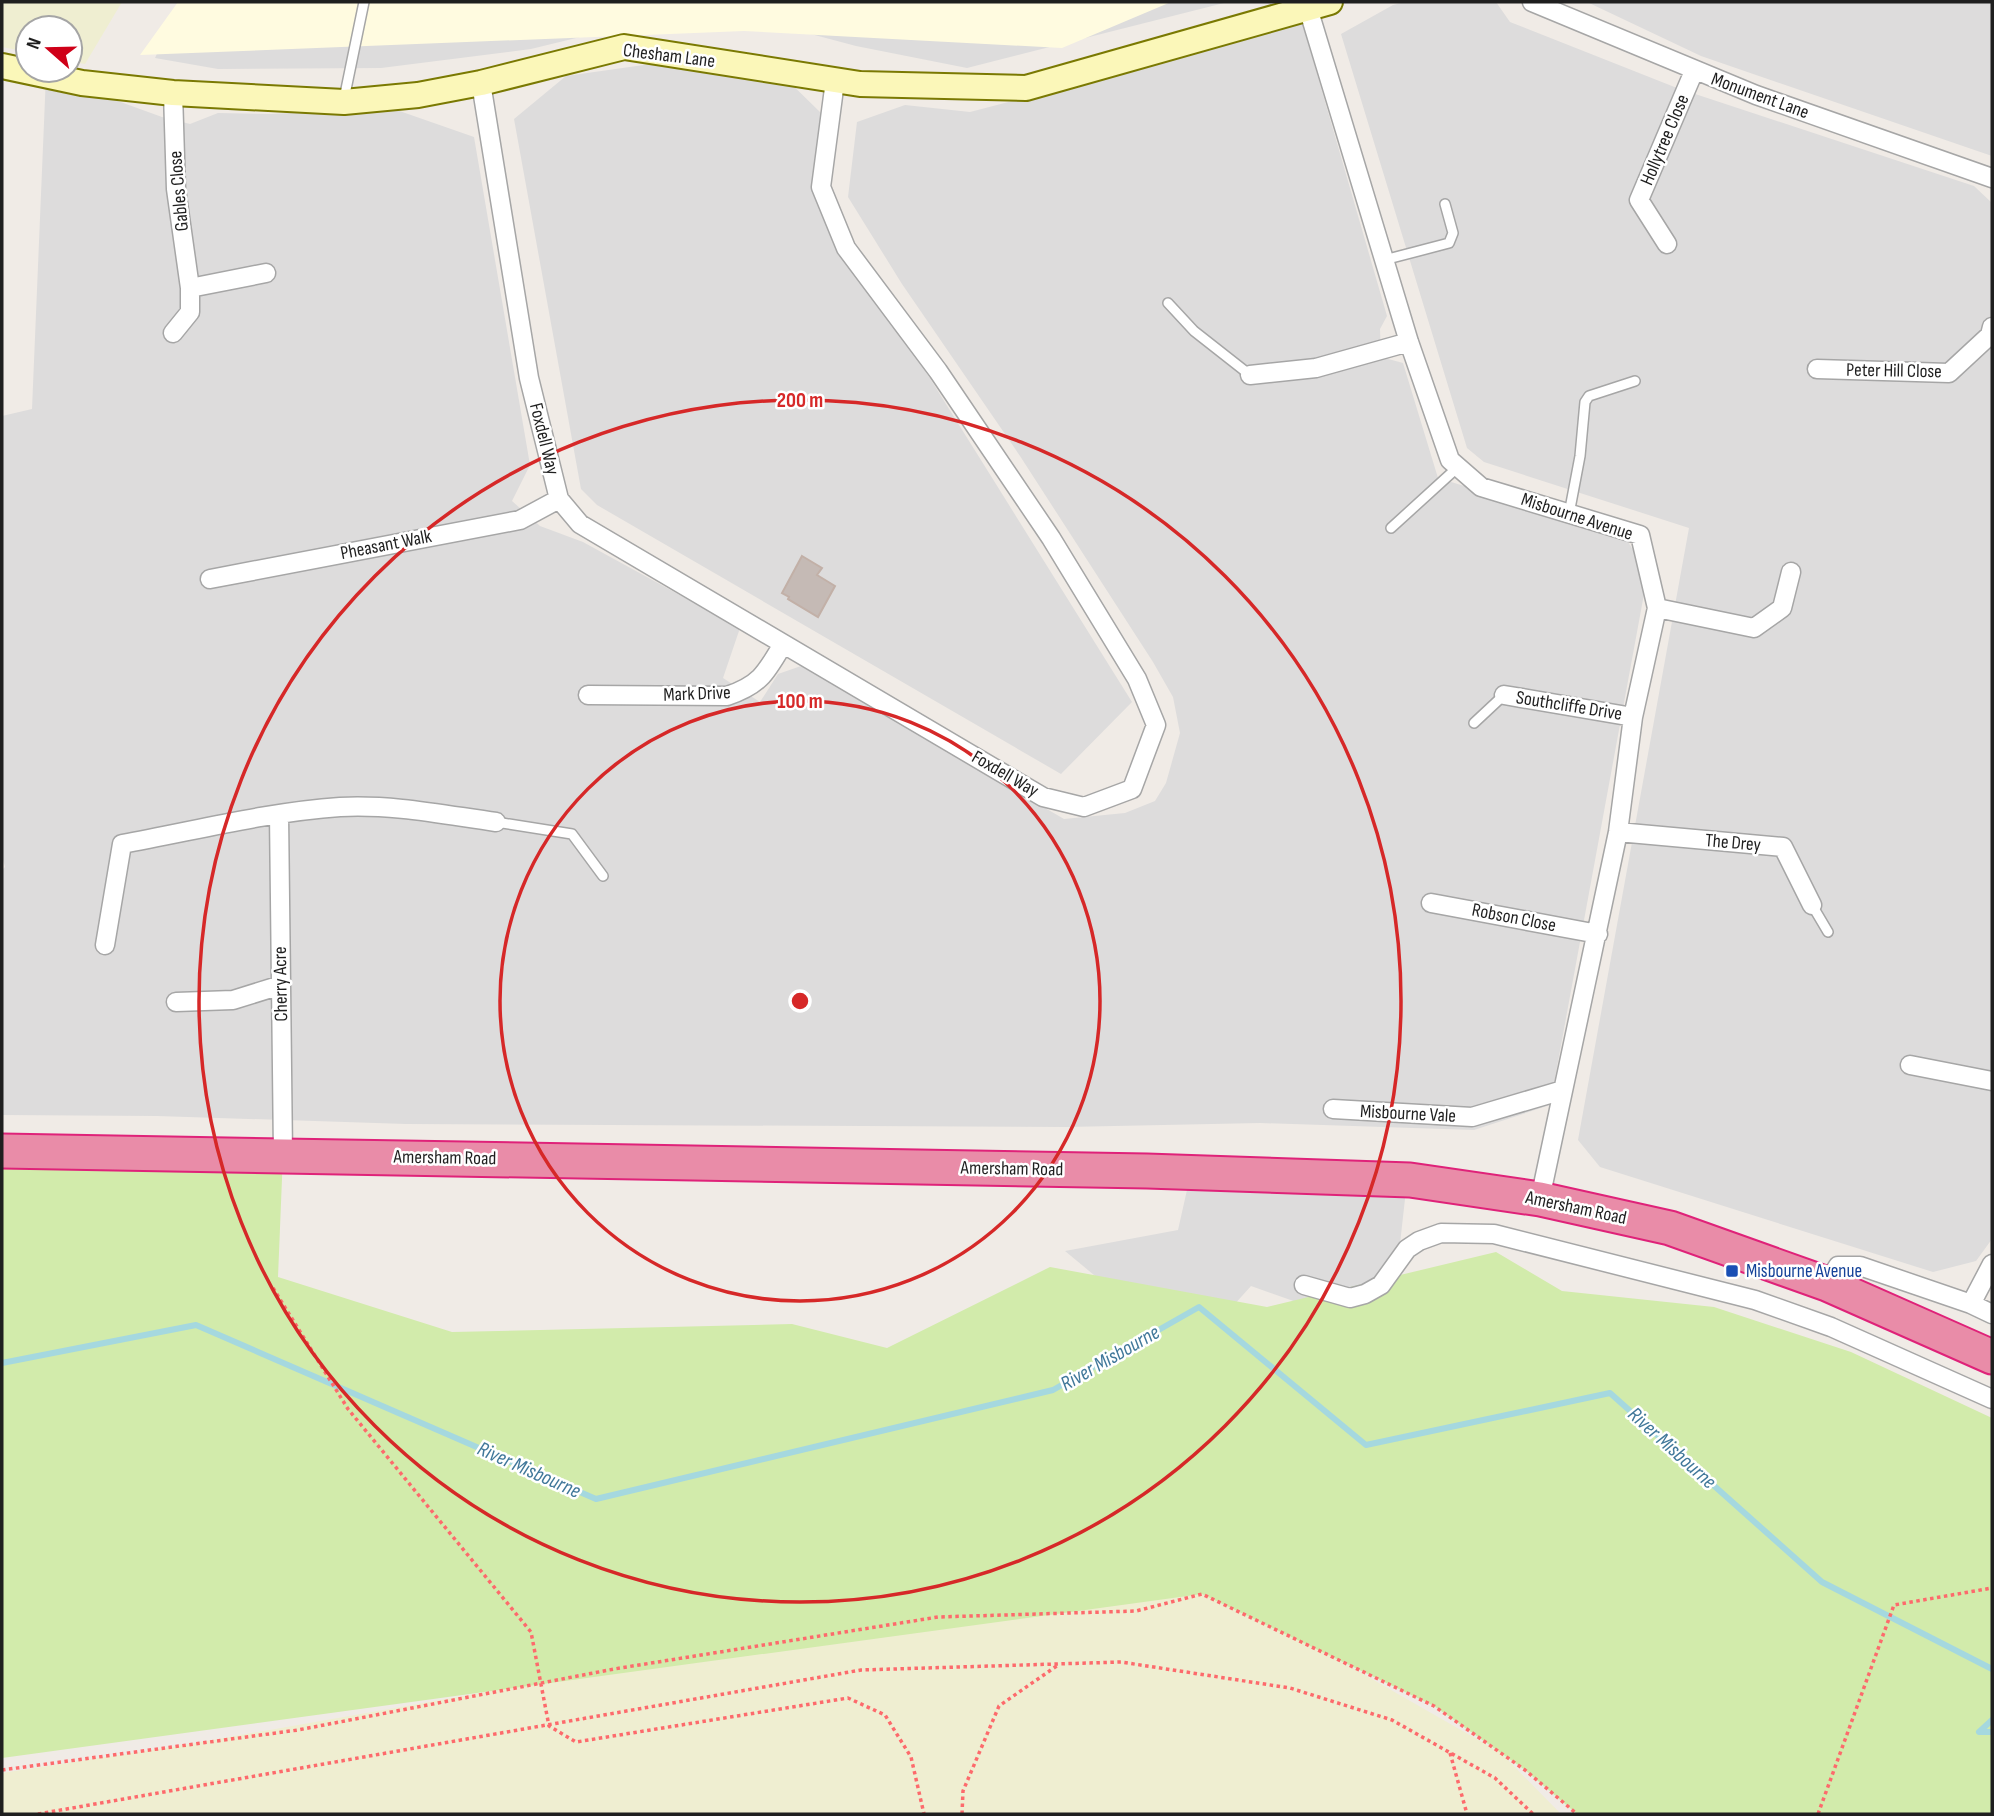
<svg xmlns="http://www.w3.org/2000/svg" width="1994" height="1816" font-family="'Sofia Sans Condensed',sans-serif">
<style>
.residential{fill:#dddcdc}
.education{fill:#fffbe0}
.farmland{fill:#efeed1}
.grass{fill:#d2ebab}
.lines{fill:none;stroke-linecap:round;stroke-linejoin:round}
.stream{stroke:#a5d8df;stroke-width:6}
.building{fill:#c5bab5;stroke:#c2b0a7;stroke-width:2}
.lane-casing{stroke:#a6a6a6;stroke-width:12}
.street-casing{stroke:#a6a6a6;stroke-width:21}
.secondary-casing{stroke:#7a7902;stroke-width:28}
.highway-casing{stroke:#df2279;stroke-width:37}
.path{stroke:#fd6a6c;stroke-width:3.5;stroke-dasharray:3.5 3.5;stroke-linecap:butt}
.lane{stroke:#fff;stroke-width:9}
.street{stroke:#fff;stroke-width:18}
.secondary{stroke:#fbf7b9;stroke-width:24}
.highway{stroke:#e98ca8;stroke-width:33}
.ring{fill:none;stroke:#d62828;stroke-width:3.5}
.transit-dot{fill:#1a4fb4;stroke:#fff;stroke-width:2.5}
.labels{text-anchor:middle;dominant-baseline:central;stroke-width:5;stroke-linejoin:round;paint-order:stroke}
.street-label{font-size:19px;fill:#1f1f1f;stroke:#fff}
.transit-label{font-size:19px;fill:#164399;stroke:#fff;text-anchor:start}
.water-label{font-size:21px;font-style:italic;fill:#41789a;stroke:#fff}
.centre{fill:#d62828;stroke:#fff;stroke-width:3.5}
.ring-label{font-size:21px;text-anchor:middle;font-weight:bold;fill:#d62828;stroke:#fff;stroke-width:5;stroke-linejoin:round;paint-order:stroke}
</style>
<rect width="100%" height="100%" fill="#f0ebe6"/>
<path class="residential" d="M181,2H1228L967,68L856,46L743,16L658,18L531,49L381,68L218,69L155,58Z
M1405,2H1496L1510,22L1677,88L1974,186L1992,203V1239L1976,1261L1933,1272L1600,1167L1578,1140L1689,528L1484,462L1467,448L1341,34L1393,5Z
M1587,2H1992V156L1701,56Z
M1300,15L1387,316L1380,329L1381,357L1403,363L1438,478L1623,534L1645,569L1644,594L1550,1105L1474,1130L1260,1123L1066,1127L406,1124L157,1116L2,1115V870L5,867L2,856V416L32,409L46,75L162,117L190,124L218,113L272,114L388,107L474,137L530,465L512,501L540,526L583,542L740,628L723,678L760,702L778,674L801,666L1064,819L1125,813L1155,801L1166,783L1180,733L1173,697L1153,662L1020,456L902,284L848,197L857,122L905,105L970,112L1093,80Z
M672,61L774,67L821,113L813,191L1132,702L1061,774L597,505L581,489L514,119L566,76Z
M1187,1190H1406L1392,1316H1336L1251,1286L1214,1327L1135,1309L1065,1251L1178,1230Z"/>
<path class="education" d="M178,2H1171L1062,48L744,31L140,55Z"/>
<path class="farmland" d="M2,2H122L85,64L70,61V28H28V52L2,47Z
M1202,1594L1330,1655L1501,1753L1561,1814H2V1773L184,1745L674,1659Z"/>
<path class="grass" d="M2,1146L283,1154L278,1277L452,1332L792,1324L887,1348L1050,1267L1267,1307L1496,1252L1562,1291L1714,1307L1851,1352L1992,1418V1814H1577L1525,1770L1434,1706L1202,1594L2,1758Z"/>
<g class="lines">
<path class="stream" d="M2,1363L196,1325L596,1499L1053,1390L1199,1307L1366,1445L1610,1393L1822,1582L1992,1669
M1992,1720L1979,1732H1992"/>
</g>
<path class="building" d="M802,556L822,568L817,575L835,586L818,617L788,599L789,597L782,593Z"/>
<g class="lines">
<g class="lane-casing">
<path id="lane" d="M344,99L364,2
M1384,260L1449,243L1453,233L1445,204
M1168,303L1194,331L1250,375
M1569,514L1580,456L1585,402L1589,396L1635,381
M1391,528L1458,467
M1474,723L1504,695
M496,822L572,834L603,876
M1812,905L1828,932"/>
</g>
<g class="street-casing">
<path id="street" d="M1532,2L1756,95L1992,178
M1308,8L1409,342L1450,460L1481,487L1640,535L1657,608L1633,717L1618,832L1540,1199
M481,83L529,378L559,499L580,524L1043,797L1084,807L1132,789L1156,725L1137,679L1051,538L938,371L846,248L821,187L835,81
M173,93L176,189L190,288V312L173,333
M1667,244L1639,200L1694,71
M190,288L266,273
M1817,369L1949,373L1990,335L1992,327
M1250,375L1316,368L1409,342
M210,579L520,520L559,499
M1657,608L1754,628L1782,608L1791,572
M588,695L727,696C760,685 766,673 783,644
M1504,695L1633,717
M279,814L283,1154
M1618,832L1783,847L1812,905
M1431,903L1598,934
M105,945L122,844C194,831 267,812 340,807C392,804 445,815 496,822
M176,1002L233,1000L281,985
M1910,1065L1992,1081
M1333,1109L1472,1117L1563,1090
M1827,1284L1838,1266H1860L1971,1304L1992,1314
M1304,1285L1350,1298L1365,1294L1381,1285L1407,1249L1419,1241L1441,1233L1494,1234L1755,1300L1831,1327L1992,1399
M1971,1304L1992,1264"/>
</g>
<g class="secondary-casing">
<path id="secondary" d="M2,66L82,83L173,93L344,102L418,95L481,83L624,47L860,84L1026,88L1330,2"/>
</g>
<g class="highway-casing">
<path id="highway" d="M2,1151L1147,1171L1410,1180L1540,1199L1670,1228L1827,1284L1992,1357"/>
</g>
<path class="path" d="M273,1288L348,1409L531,1632L549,1726L576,1742L848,1698L885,1715L911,1757L924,1814
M1450,1753L1467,1814
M2,1770L298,1730L614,1669L938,1617L1136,1611L1202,1594L1434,1706L1525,1770L1577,1814
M38,1814L861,1670L1121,1662L1290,1688L1392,1720L1495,1778L1533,1814
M962,1814L963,1791L999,1706L1058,1665
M1818,1814L1894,1605L1992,1588"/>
<use href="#lane" class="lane"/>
<use href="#street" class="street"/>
<use href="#secondary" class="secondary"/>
<use href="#highway" class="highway"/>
</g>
<g class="ring">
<circle cx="800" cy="1001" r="300"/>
<circle cx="800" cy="1001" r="601"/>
</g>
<rect class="transit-dot" x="1725" y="1264" width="14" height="14" rx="3.5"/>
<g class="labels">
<g class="street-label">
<text transform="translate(669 56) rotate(7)">Chesham Lane</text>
<text transform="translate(1760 96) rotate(20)">Monument Lane</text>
<text transform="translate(1665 140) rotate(-67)">Hollytree Close</text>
<text transform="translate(179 191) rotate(-95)">Gables Close</text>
<text transform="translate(1894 371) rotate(1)">Peter Hill Close</text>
<text transform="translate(544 439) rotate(76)">Foxdell Way</text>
<text transform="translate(1577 517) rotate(18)">Misbourne Avenue</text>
<text transform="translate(386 545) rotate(-11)">Pheasant Walk</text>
<text transform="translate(697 694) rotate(-2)">Mark Drive</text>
<text transform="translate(1569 706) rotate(9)">Southcliffe Drive</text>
<text transform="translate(1005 774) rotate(30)">Foxdell Way</text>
<text transform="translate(1733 843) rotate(5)">The Drey</text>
<text transform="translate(1514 918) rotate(11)">Robson Close</text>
<text transform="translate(281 984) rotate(-91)">Cherry Acre</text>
<text transform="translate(1408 1114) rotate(3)">Misbourne Vale</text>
<text transform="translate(445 1158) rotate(1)">Amersham Road</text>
<text transform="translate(1012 1169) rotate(1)">Amersham Road</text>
<text transform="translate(1576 1208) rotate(12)">Amersham Road</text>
</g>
<g class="transit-label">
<text x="1746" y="1271">Misbourne Avenue</text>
</g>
<g class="water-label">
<text transform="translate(1110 1358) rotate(-30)">River Misbourne</text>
<text transform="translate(1672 1448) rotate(42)">River Misbourne</text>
<text transform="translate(529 1470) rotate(24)">River Misbourne</text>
</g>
</g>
<circle cx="800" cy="1001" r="10" class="centre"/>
<g class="ring-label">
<text x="800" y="407">200 m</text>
<text x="800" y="708">100 m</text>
</g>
<rect width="1994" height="1816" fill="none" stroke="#1f1f1f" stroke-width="7"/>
<g transform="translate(49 49) rotate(290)"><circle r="33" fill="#ffffff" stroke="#a5a5a5" stroke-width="2"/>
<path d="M0-5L12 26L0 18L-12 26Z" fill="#cf0018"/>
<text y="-10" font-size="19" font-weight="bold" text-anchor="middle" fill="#1f1f1f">N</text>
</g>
</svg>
